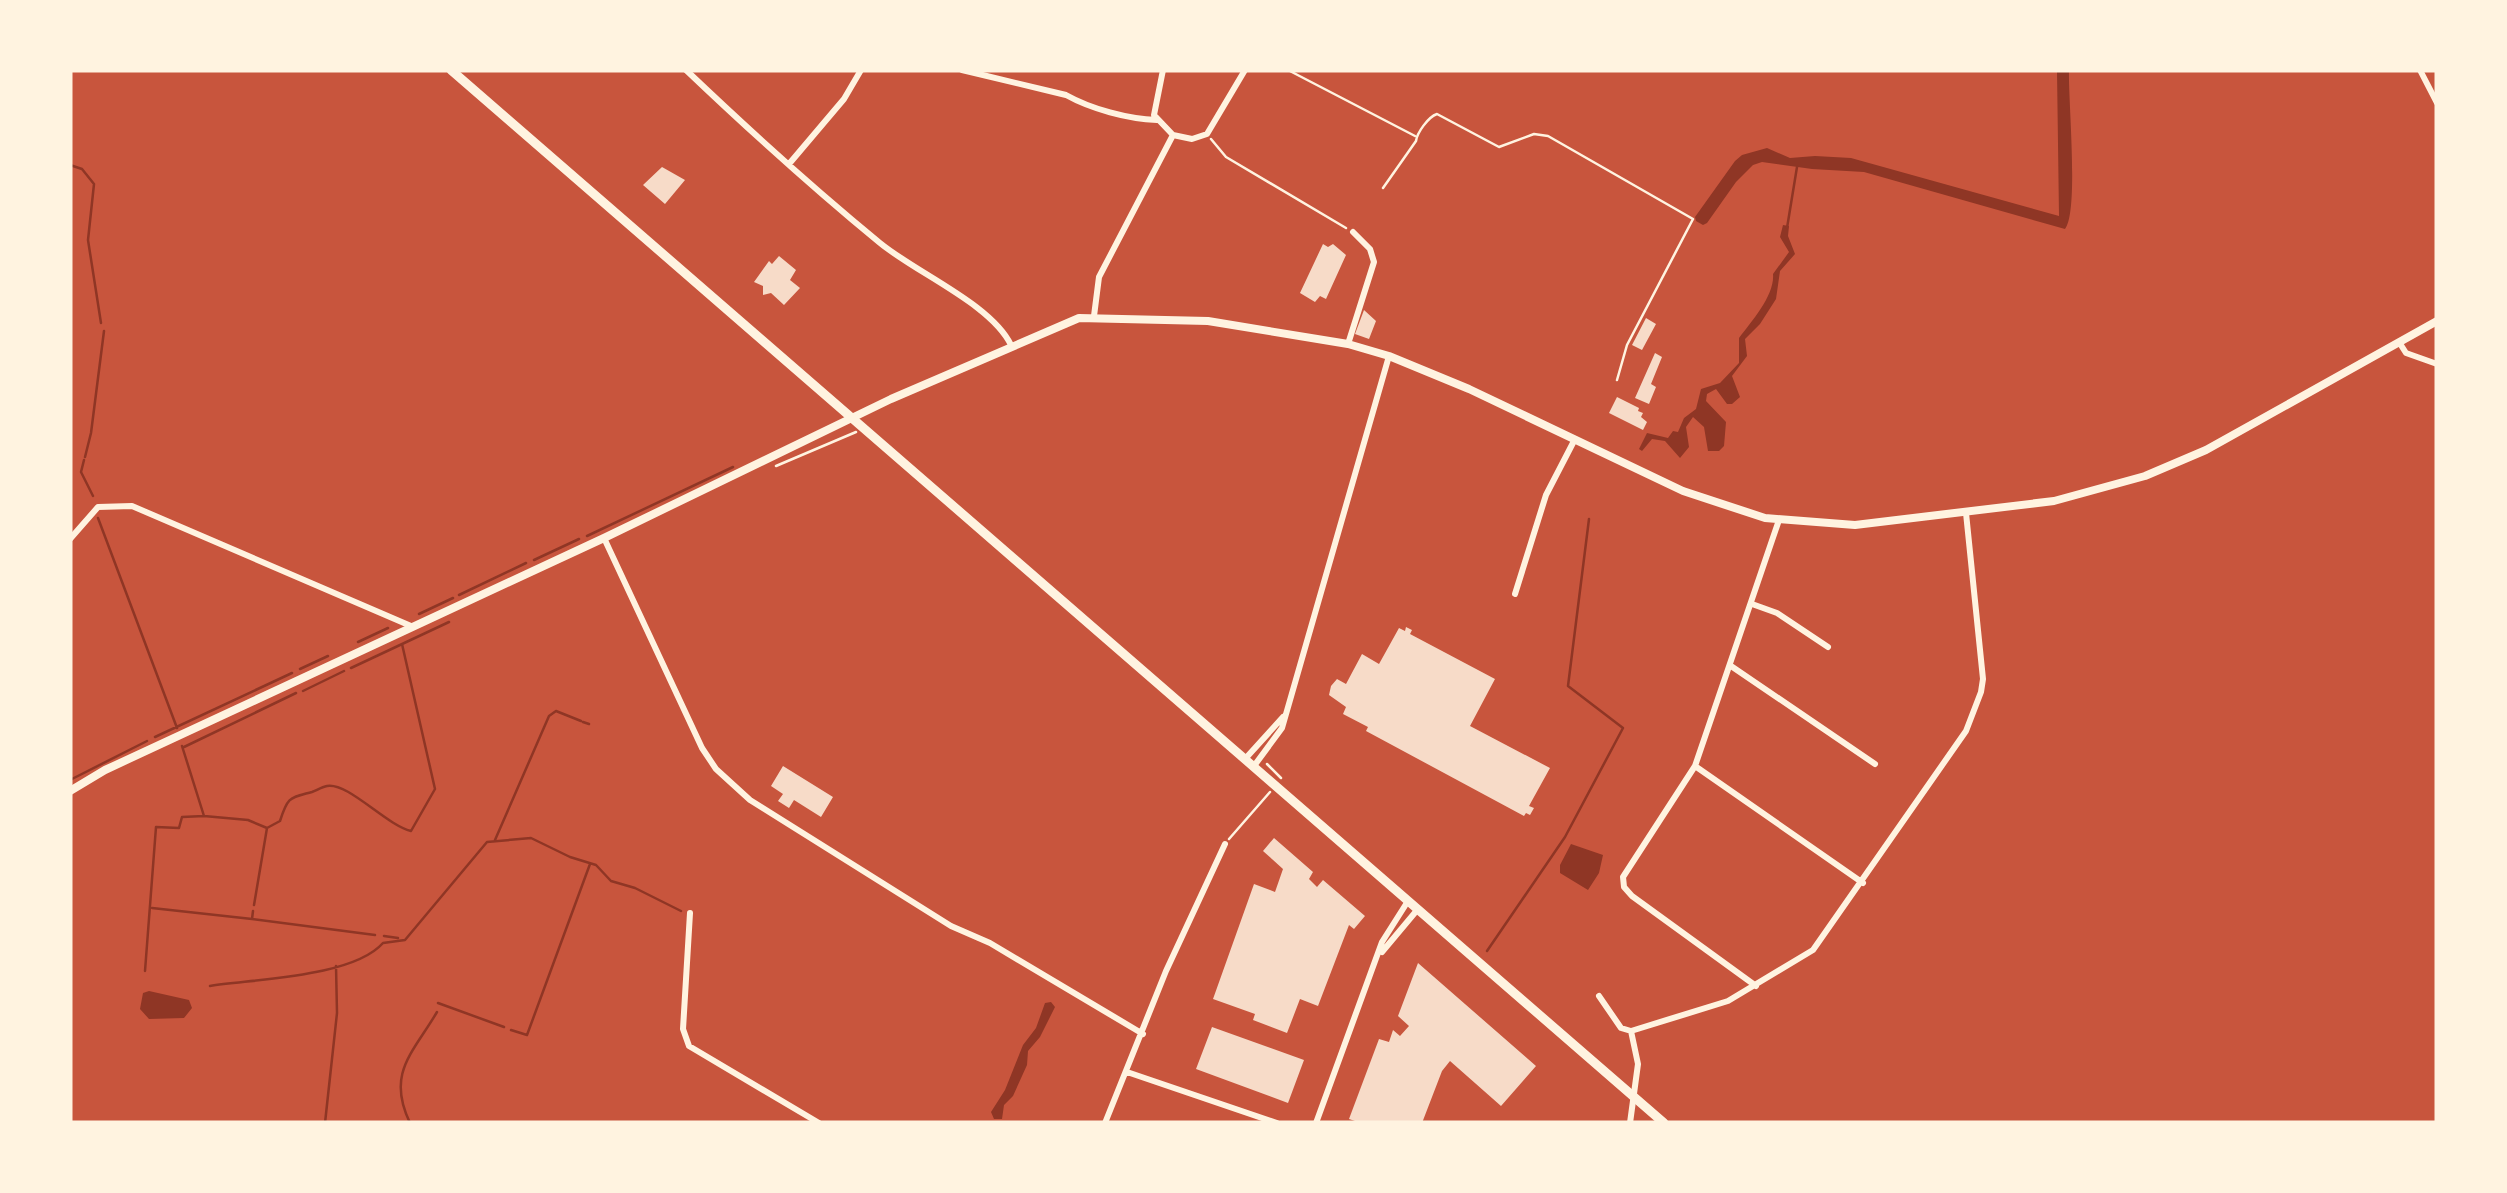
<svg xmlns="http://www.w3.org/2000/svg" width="2507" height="1193" font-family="'IBM Plex Sans',sans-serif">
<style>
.water{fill:#8f3625}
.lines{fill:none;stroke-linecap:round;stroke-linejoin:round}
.stream{stroke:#8f3625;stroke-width:2.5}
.building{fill:#f7dbc8}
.path{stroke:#fff3e0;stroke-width:2.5}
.minor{stroke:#fff3e0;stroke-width:6}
.tertiary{stroke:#fff3e0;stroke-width:8}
.primary{stroke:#fff3e0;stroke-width:9}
</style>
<rect width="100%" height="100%" fill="#c8553d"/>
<path class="water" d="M2069,70C2068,100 2079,211 2065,229L1864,172L1812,169L1762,162L1753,165L1736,182L1707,223L1703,225L1696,221L1695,217L1735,161L1742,155L1767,148L1790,158L1815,156L1851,158L2059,216L2057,71Z
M1783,225L1789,226L1788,236L1795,254L1780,271L1776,299L1760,324L1745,339L1747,356L1732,376L1740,397L1732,404H1727L1716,389L1707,394L1706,401L1726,422L1724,446L1719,451H1708L1704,427L1693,417L1686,427L1689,447L1680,458L1665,441L1652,439L1642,451L1639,449L1647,433L1668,438L1673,431L1678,432L1684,418L1696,409L1701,389L1720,383L1739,363V338C1752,321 1775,295 1773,274L1789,252L1780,237Z
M1571,844L1603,855L1599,873L1588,890L1560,873V865Z
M149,991L189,1000L192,1008L184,1018L149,1019L140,1009L143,993Z
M1051,1002L1055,1007L1040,1037L1028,1051L1027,1065L1013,1096L1004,1105L1002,1119H994L991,1112L1005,1090L1023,1045L1036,1028L1045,1003Z"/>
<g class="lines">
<path class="stream" d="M70,165L82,169L94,184L88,240L101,323
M1787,228L1797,167
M85,457L91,433L104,331
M84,460L81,472L93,496
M98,518L177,728
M587,536L733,467
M534,560L579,539
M459,595L526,563
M419,614L453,598
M358,642L388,628
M351,668L449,622
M300,669L328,656
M303,691L344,671
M583,722L589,724
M155,737L292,673
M184,747L296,693
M70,780L147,741
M204,816L248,820L267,828L254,905
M267,828L280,821C288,796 290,798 312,792C317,790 322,787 327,786C348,782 386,825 411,831L435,789L402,644
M495,840L549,716L556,711L581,721
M152,908L252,919L253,911
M252,919L375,935
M384,936L398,938
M1487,951L1565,837L1623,728L1568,686L1589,519
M145,971L156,827L179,828L182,817L204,816L182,746
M210,986C255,979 353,977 383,943L405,940L487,842L531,838L570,857L596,865L611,881L635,888L681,911
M438,1003L504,1027
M511,1030L527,1035L590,864
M325,1123L337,1013L336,966
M410,1123C386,1073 413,1053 437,1012"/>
</g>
<path class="building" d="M662,167L685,180L665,204L643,185Z
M1323,244L1328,247L1333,244L1346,255L1326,299L1320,296L1315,302L1300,293Z
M779,256L796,270L790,280L800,288L784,305L771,293L763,295V286L754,282L769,261L772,264Z
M1364,310L1376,321L1369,339L1355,334Z
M1646,318L1656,324L1642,350L1632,345Z
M1655,353L1662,357L1651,384L1656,387L1649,404L1635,398Z
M1617,397L1639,408L1638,411L1643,413L1641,417L1647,422L1643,430L1609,413Z
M1406,627L1412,630L1410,634L1495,679L1470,726L1550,768L1529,806L1534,808L1530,815L1526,813L1524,816L1366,731L1368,727L1343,714L1346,707L1329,695L1331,686L1337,679L1346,684L1362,654L1379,664L1399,628L1405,631Z
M783,766L833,797L821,817L794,800L789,808L778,801L783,794L771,786Z
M1274,838L1313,872L1309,879L1317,887L1323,880L1365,916L1354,929L1349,925L1318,1006L1300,999L1287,1033L1253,1020L1255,1014L1213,999L1254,884L1275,892L1283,869L1263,851Z
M1418,963L1536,1066L1501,1106L1450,1061L1442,1071L1422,1123H1361L1349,1119L1379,1039L1389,1042L1393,1030L1400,1036L1409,1026L1398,1016Z
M1212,1027L1304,1060L1288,1103L1196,1069Z"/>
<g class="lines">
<path class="path" d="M1288,70L1415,136
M1211,139L1226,157L1346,228
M1383,188L1416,141C1417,133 1428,117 1437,114L1499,147L1534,134L1548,136L1693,219L1627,345L1617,380
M776,466L856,432
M1267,764L1281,778
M1229,839L1270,792"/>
<path class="minor" d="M686,70C749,130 813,188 880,243C918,274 991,304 1011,345
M962,70L1066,95C1091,109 1128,119 1157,120
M1163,70L1154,115L1173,135
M2420,70L2437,103
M789,164L844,99L861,70
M1094,316L1099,277L1173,135L1192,139L1207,134L1245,70
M2399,342L2406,353L2437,364
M1348,344L1374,262L1370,249L1353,232
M604,538L702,748L716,769L750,800L951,926L990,943L1143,1034
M70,539L98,507L132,506L411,626
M1515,594L1546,495L1575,439
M1752,604L1777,613L1828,647
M1731,666L1875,764
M1245,759L1283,717
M1254,766L1282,728L1389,356
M1695,766L1863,883
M690,913L683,1029L689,1046L819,1123
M1382,952L1418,909
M1756,986L1632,896L1624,887L1623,877L1695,766L1779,520
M1599,996L1621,1028L1631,1031
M1127,1072L1277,1123
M1105,1123L1166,971L1225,844
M1316,1123L1382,942L1408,901
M1630,1123L1638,1064L1631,1031L1728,1001L1813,950L1966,731L1981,692L1983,679L1966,513"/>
<path class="tertiary" d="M70,791L105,770L604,538L891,399L1079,318L1208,321L1348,344L1389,356L1469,389L1683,491L1765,518L1855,525L2054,501L2145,476L2206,450L2437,321"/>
<path class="primary" d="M451,70L1664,1123"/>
</g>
<rect width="2507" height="1193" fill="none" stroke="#fff3e0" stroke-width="145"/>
</svg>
